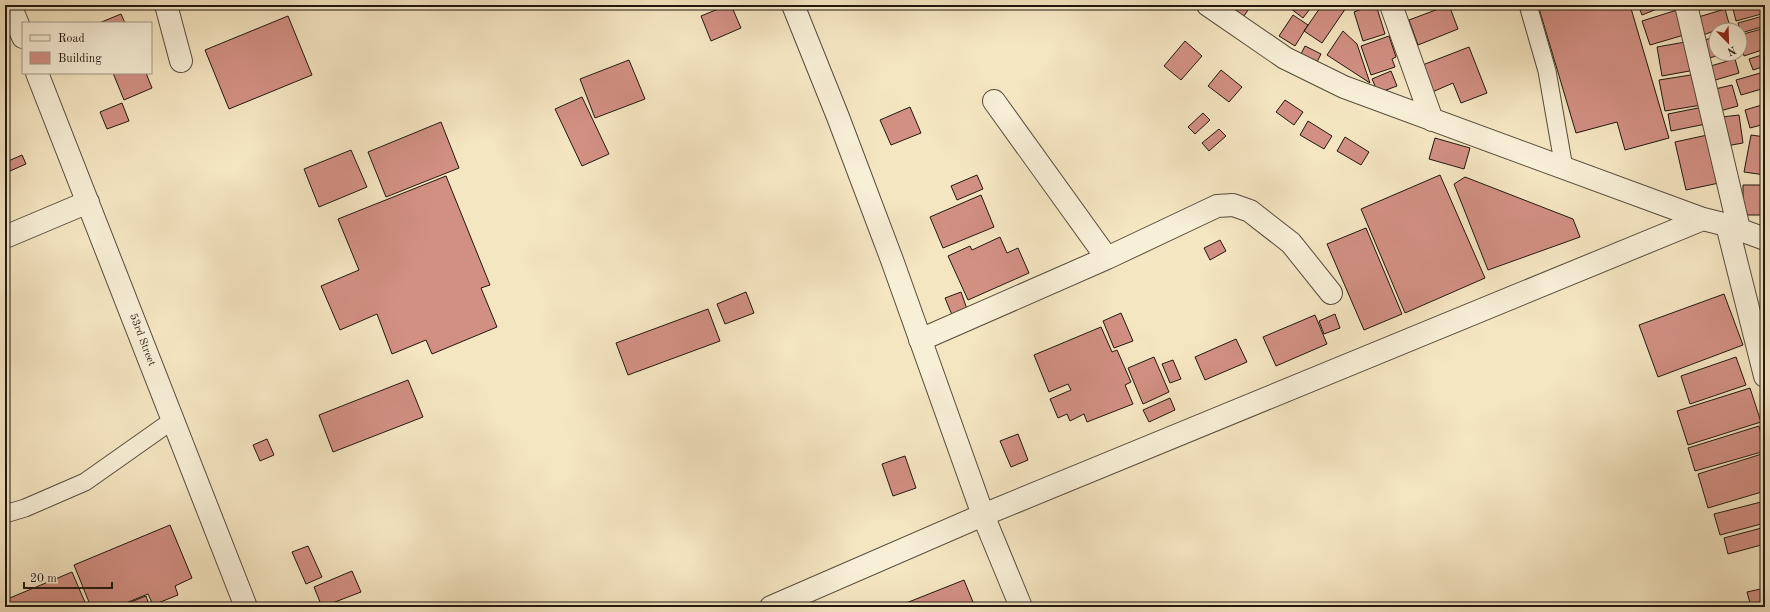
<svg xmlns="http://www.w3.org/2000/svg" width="1770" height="612" font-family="'Old Standard TT',serif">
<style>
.building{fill:#d29083;stroke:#21180e}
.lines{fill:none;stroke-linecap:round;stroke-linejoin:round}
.lane-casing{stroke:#564c3b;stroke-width:19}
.street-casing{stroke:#564c3b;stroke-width:24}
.lane{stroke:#f8efd7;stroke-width:17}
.street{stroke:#f8efd7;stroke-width:22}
.labels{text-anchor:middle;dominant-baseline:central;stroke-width:3;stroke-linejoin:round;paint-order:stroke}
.street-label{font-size:11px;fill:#21180e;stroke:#f8efd7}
</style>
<rect width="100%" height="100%" fill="#f5e6c2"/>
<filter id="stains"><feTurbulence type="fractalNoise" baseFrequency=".005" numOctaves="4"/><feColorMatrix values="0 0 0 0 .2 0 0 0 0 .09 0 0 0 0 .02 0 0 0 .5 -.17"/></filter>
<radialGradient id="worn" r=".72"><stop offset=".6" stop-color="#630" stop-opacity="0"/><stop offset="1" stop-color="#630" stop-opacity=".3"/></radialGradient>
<path class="building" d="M728,5H731L741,28L711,41L701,16Z
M1216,5H1230L1232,7L1233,5H1240L1248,10L1240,22Z
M1286,5H1313L1303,18Z
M1322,5H1348L1322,43L1304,31Z
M1372,5H1376L1385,34L1363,41L1354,12Z
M1449,5L1458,29L1418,45L1409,20Z
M1538,5H1630L1669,138L1625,150L1617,122L1576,133Z
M1638,5H1667L1642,15Z
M1697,5H1718L1699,10Z
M1732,5H1765V13L1736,21Z
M1725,9L1730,27L1716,30L1701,36L1695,18Z
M1677,10L1684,35L1650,45L1642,21Z
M121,14L125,23H99Z
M1293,15L1308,25L1295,46L1279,36Z
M288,16L312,75L229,109L205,50Z
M1763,16L1765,26L1741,33L1738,23Z
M1765,28V49L1744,56L1740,35Z
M1343,31L1357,44L1370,83L1327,55Z
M1389,36L1396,57L1392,59L1395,67L1371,75L1361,46Z
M1716,37V54H1724L1709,58L1704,40Z
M1185,41L1202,56L1181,80L1164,66Z
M1691,41L1695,70L1662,76L1657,47Z
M1305,46L1321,54L1315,66L1299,58Z
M1469,47L1487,93L1461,103L1453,83L1430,93L1420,66Z
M1765,54V66L1753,70L1749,59Z
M1735,59L1739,73L1712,81L1707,67Z
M629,60L645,99L595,118L580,79Z
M1221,70L1242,87L1229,102L1208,86Z
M1391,71L1397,86L1378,93L1372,79Z
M1764,72L1765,88L1741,95L1736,80Z
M113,73H146L152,88L124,100Z
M1697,74L1702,105L1665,111L1659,80Z
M1732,85L1738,106L1720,111L1715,89Z
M582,97L609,154L582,166L555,109Z
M1285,100L1303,112L1294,125L1276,112Z
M122,103L129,121L107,129L100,112Z
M1765,104V124L1750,128L1745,110Z
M910,107L921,133L891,145L880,120Z
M1703,107L1706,124L1671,131L1668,114Z
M1203,113L1210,120L1195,134L1188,127Z
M1739,115L1743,143L1726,146L1722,117Z
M1308,121L1332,136L1324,149L1300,135Z
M441,122L459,168L386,197L368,152Z
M1219,129L1226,136L1209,151L1202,143Z
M1712,134L1719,183L1686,190L1675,142Z
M1751,135L1765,137V175L1744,172Z
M1345,137L1369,152L1361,165L1337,151Z
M1435,138L1470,148L1464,169L1429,159Z
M351,150L367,187L319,207L304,169Z
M22,155L26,164L10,171L6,162Z
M977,175L983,189L957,200L951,186Z
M1440,175L1485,278L1405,313L1361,209Z
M446,176L490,285L481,288L497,327L432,354L426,340L392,354L377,314L340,330L321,286L359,270L338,219Z
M1465,177L1573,219L1580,237L1488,270L1454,184Z
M1743,185H1765V215H1743Z
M981,195L994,227L943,248L930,217Z
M1366,228L1402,314L1364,330L1327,244Z
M1000,237L1007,253L1018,248L1029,273L968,300L948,256L970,246L972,250Z
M1220,240L1226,251L1210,260L1204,248Z
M746,292L754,313L725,324L717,304Z
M961,292L967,309L952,315L945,298Z
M1724,294L1743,345L1658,377L1639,325Z
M708,309L720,341L628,375L616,343Z
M1121,313L1133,341L1114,348L1103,321Z
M1335,314L1340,328L1324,334L1319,321Z
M1315,315L1327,344L1276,366L1263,337Z
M1101,327L1112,352L1117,350L1131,382L1125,385L1133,404L1087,422L1084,414L1070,421L1067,414L1058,418L1050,399L1071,390L1068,384L1049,392L1034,355Z
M1236,339L1247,362L1205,380L1195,357Z
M1154,357L1169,392L1143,404L1128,368Z
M1736,357L1746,385L1690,404L1681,376Z
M1173,360L1181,379L1170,383L1162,364Z
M408,380L423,417L333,452L319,415Z
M1750,388L1761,422L1688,445L1677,411Z
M1170,398L1175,410L1149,422L1143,410Z
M1759,426L1765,451L1695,471L1688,448Z
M1018,434L1028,460L1011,467L1000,441Z
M267,439L274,455L260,461L253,445Z
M1765,453V491L1708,508L1698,474Z
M905,456L916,488L893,496L882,464Z
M1765,501V523L1720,535L1714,514Z
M170,525L192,578L175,586L178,595L153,605L148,594L116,607H91L74,565Z
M1765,527V544L1728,554L1724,538Z
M308,546L322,577L306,584L292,552Z
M352,571L361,592L322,607L314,587Z
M72,572L87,607H5V600Z
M964,580L975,607H896Z
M1765,588V607H1751L1747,592Z
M146,596L150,607H118Z"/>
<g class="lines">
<g class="lane-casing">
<path id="lane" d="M1528,5L1547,71L1564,168
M5,514L25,508L85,482L173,420"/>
</g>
<g class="street-casing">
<path id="street" d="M10,5L23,37
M166,5L181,61
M793,5L838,117L892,260L983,515L1021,607
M1208,5L1285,58L1344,87L1703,219L1727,225L1765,239
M1391,5L1432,120
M1686,5L1739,229
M37,73L246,607
M994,101L1107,258
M1727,225L1765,376
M5,237L88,202
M920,340L1107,258L1217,206L1233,205L1250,211L1291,243L1331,293
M771,607L983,515L1703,219"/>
</g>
<use href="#lane" class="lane"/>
<use href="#street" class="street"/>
</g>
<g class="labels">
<g class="street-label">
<text transform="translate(142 340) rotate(69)">53rd Street</text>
</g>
</g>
<rect width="1770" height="612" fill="none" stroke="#f5e6c2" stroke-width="20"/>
<rect x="6" y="6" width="1758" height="600" fill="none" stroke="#21180e" stroke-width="2"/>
<rect x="10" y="10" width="1750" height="592" fill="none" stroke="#21180e"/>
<rect x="22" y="22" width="130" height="52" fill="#f8efd7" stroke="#a29987"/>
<rect x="30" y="35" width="20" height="6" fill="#f8efd7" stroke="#a29987"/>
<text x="58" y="42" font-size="12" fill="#21180e">Road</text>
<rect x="30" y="52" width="20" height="12" fill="#d29083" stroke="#a29987"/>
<text x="58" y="62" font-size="12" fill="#21180e">Building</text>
<g transform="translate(1728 42) rotate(157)"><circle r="19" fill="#f8efd7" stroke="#a29987"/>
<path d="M0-3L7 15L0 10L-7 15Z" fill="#8f2418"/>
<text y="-6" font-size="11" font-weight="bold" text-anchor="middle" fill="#21180e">N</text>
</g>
<path d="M24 582v6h88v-6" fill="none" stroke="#21180e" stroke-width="2"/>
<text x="30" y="582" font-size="12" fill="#21180e" stroke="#f8efd7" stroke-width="3" paint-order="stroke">20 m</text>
<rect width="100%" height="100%" filter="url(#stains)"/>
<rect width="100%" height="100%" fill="url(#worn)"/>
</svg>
